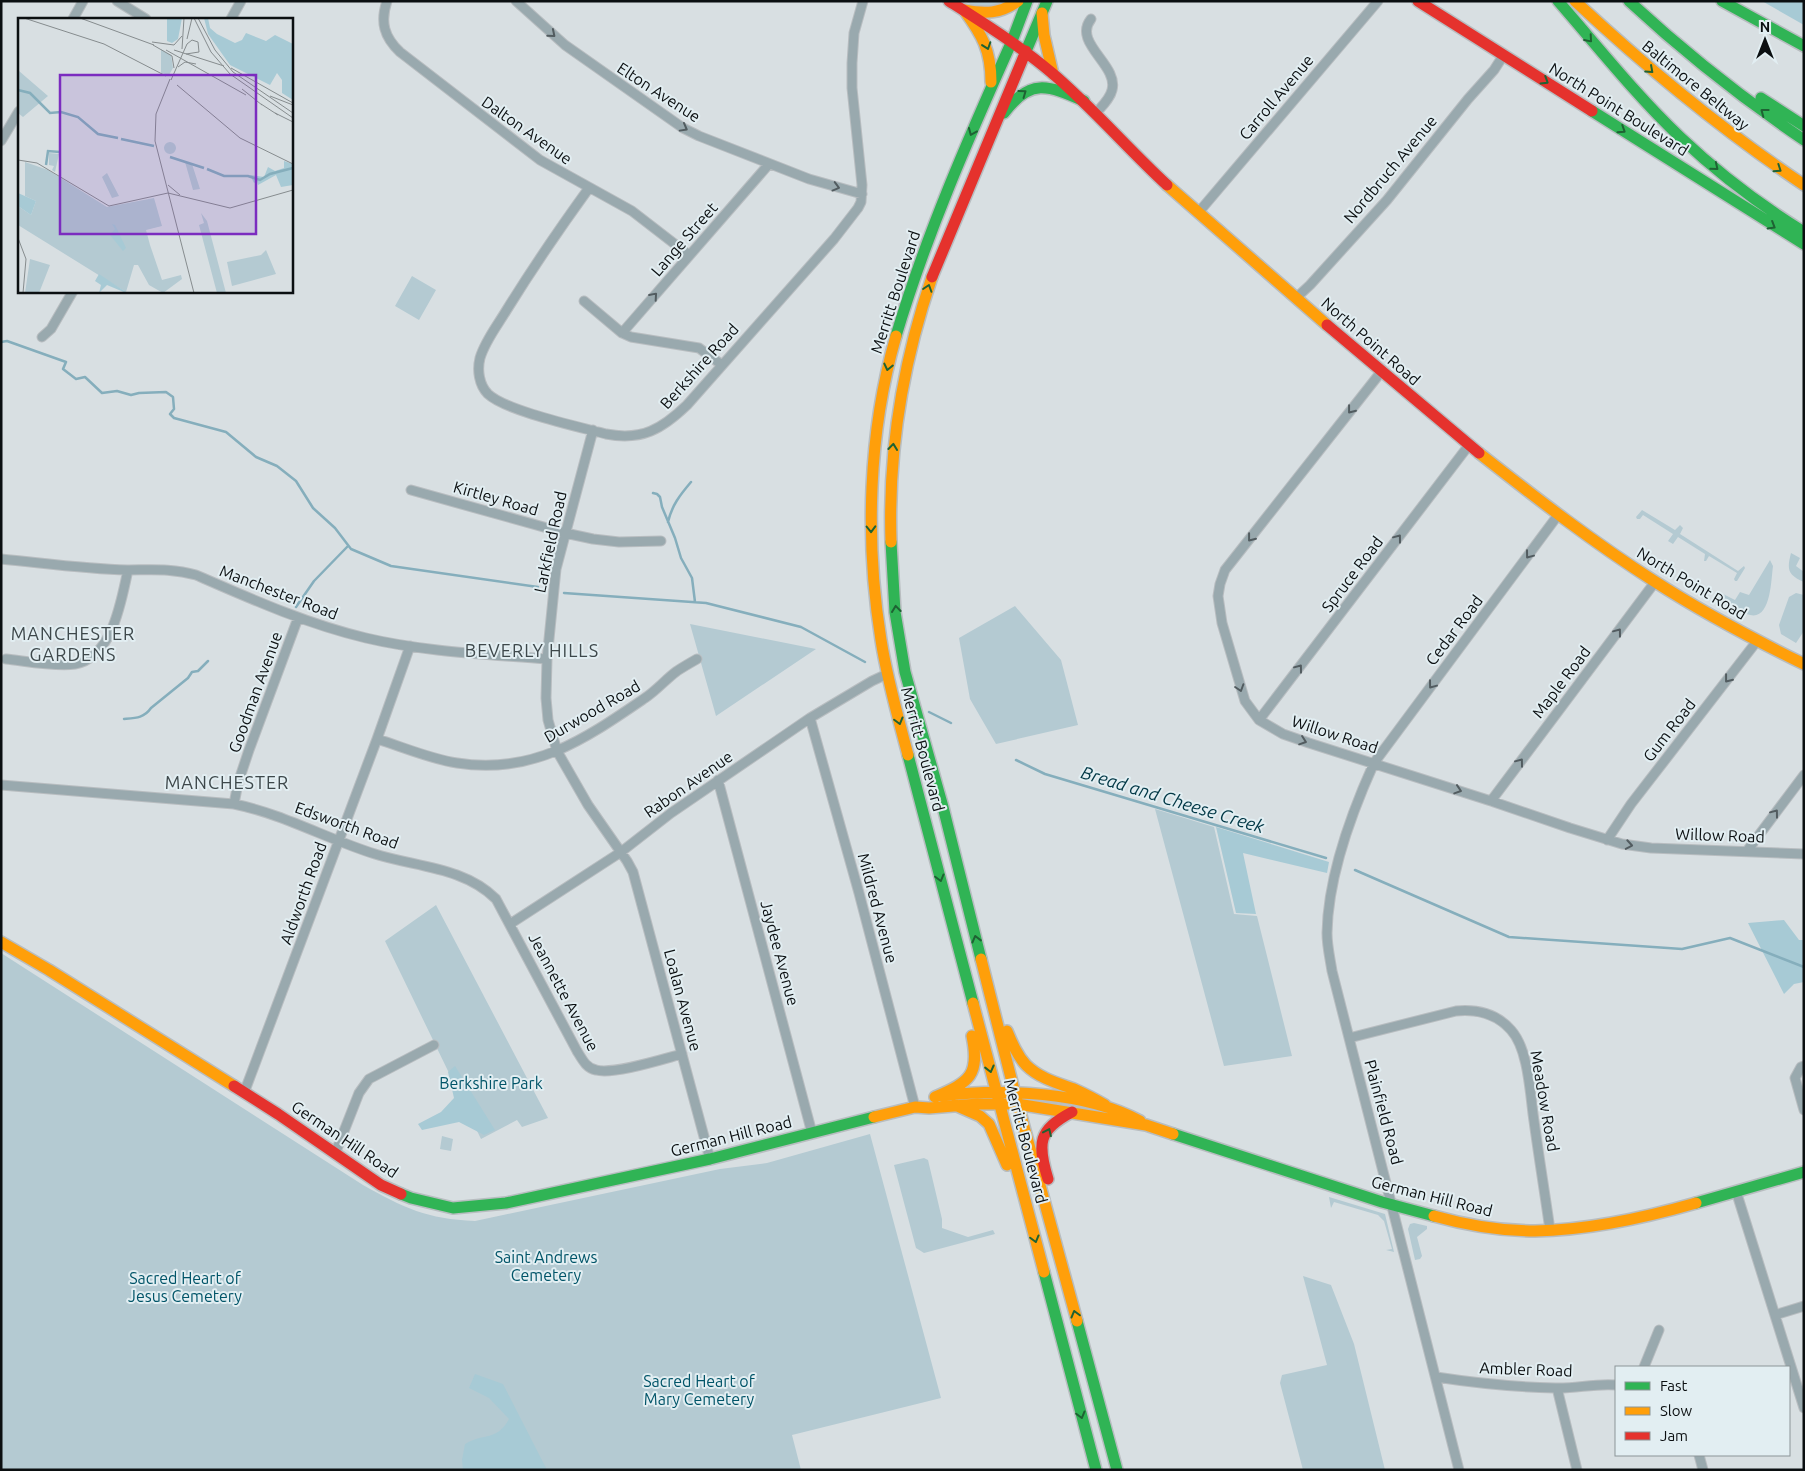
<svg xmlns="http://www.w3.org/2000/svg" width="1805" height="1471" font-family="Ubuntu,sans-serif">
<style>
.green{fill:#b4cad2}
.forest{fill:#a7cad5}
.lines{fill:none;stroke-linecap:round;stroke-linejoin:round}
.stream{stroke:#85aebc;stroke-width:2.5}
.street-casing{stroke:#b8bdc0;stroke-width:11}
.fast-casing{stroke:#b8bdc0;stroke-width:14}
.slow-casing{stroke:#b8bdc0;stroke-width:14}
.jam-casing{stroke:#b8bdc0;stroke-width:14}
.street{stroke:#99a9ae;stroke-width:9}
.fast{stroke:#30b455;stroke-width:11}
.slow{stroke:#ff9f0a;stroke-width:11}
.jam{stroke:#e5322d;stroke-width:11}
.oneway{stroke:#525c60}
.oneway2{stroke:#1e6233}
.labels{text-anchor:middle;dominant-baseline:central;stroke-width:4;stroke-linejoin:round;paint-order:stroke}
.street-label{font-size:16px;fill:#0b0f11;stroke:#e2eef2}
.park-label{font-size:16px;fill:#005468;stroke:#e2eef2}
.neighbourhood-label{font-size:18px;letter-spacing:1px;fill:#3e484b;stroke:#e2eef2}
.water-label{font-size:18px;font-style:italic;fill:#023846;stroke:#e2eef2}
.inset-river{fill:none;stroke:#85aebc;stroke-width:2.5}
.inset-road{fill:none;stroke:#868c8e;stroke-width:1}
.view{fill:#7b2cbf;fill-opacity:0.15;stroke:#7b2cbf;stroke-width:2.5}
.inset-edge{fill:none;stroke:#0b0f11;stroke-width:2.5}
</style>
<rect width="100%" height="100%" fill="#d8dfe2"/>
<path class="green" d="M965,1H1010L1006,6L978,9Z
M412,276L436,290L419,320L395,306Z
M1642,510L1675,530L1680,525L1683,528L1680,534L1738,571L1744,566L1745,568L1737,581H1735L1734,579L1737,573L1709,556L1706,561H1704L1705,554L1678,537L1673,544L1668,541L1673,534L1643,515L1640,519H1637L1636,517Z
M1791,553L1800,558L1796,566L1804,572V582C1787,575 1787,569 1791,553Z
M1770,560L1773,566C1771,580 1771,620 1750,615C1739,612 1728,604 1718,599L1717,593L1723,594L1735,600L1740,592L1749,595Z
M1796,593L1804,595V631L1796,643L1781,634L1779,625L1789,597Z
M1015,606L1061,660L1078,725L996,744L970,699L959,638Z
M690,624L816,649L716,716Z
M1155,809L1214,827L1234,914L1257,916L1292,1056L1224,1066Z
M436,905L548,1118L522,1127L517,1120L481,1139L385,941Z
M1,953L363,1185C404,1208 427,1219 475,1221L720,1169L767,1163L870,1134L941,1398L792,1435L801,1470H1Z
M442,1136L453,1139L451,1151L440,1149Z
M924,1158L928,1160L942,1219V1228L968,1237L993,1230L995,1234L924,1253L916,1248L894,1165Z
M1329,1197L1385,1214L1394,1252L1386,1250L1392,1249L1384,1221L1378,1215L1334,1202L1331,1208Z
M1414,1223L1427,1226V1229L1417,1237L1422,1256L1420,1259L1415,1260L1408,1229L1410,1224Z
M1303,1276L1331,1285L1354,1344L1385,1470H1303L1280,1383L1282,1375L1327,1365Z"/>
<path class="forest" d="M1762,1H1804V25Z
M1216,827L1329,862L1327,873L1243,853L1256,914L1236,913Z
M1784,920L1799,940H1804V982L1794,984L1784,994L1748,923Z
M455,1066L495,1130L484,1135L459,1122L422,1130L418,1124L441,1112L454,1098L448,1072Z
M475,1374L503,1384L547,1470H463L462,1460L465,1444C485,1432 496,1442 509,1419L489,1398L469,1388Z"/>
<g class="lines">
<path class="stream" d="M1,342L7,341L66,362L63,369L76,379L85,377L102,393L117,391L131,395L139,393L166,392L173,397L174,409L170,414L174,418L226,432L256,457L277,466L296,481L313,508L335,528L351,549L391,566L538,587
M653,493L657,494L660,497L662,507L675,538L681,558L692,578L695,602
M668,522C672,505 680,495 691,482
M564,593L706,603L801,627L865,662
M296,607L314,581L348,546
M929,712L951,723
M124,719C136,718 144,718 151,708L188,678L192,672L198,671L208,661
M1016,760L1045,774L1326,858
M1355,870L1509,937L1682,949L1730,938L1804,967"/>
<g class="street-casing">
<path id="street" d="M117,1L146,19
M387,1C380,22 384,37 400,52L540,160L632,211L689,255
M516,1L565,45L683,128L699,136L809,179L862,194
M73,19L83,1
M231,19L241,1
M1091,19C1072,43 1119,65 1112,90C1110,99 1102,106 1096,113
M1,141L19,111
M589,188C560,228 532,269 506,311C497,326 485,341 480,358C477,370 479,385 488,394C506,411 580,427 606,434C642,441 662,429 687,405L834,239L858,208L861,202L862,185L852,88V63L854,33L863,1
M1198,213L1378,1
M1296,298L1310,285L1387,200L1468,99L1494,70L1503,56
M584,301L622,333L631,337L699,348L722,365
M622,333L769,164
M42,337L51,329L73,291
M1381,372L1225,570L1220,584L1218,596L1222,623L1245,701L1259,720L1283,734L1309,743L1491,801L1570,828L1622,844L1651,848L1804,854
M593,430L556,569L547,659L546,698L548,720L557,751L588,805L627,861L633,872L710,1159
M411,490L565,533L593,539L619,542L661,541
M1,559C43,563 85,569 127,570C151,570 172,568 196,575C251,599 307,624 366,638C425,652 487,654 547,659
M6,659C25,661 56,667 75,664C113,657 121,601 128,570
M810,718L859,893L915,1107
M1259,720L1469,445
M377,739C403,747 430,759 457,763C534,775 585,739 645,698C657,690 666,679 677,671C683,667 690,663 697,659
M718,780L812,1133
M1,785L234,804C283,814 327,839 375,854C416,867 464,867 496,899L577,1051C582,1059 586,1068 596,1070C613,1075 663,1059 682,1054
M1491,801L1655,582
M234,804L238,783L249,750L298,618
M1607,840L1631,804L1757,641
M1747,851L1804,775
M510,924L621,852L671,813L810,718L872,681L887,674
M1349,1038L1456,1011C1477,1009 1497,1014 1511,1030C1529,1050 1530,1095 1534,1121C1539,1158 1545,1194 1550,1230
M1804,1066L1801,1067L1795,1078L1804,1110
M244,1093L377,739L410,646
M335,1154L359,1093L369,1079L434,1045
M1736,1191L1804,1408
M1775,1315L1804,1306
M1644,1367L1659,1330
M1436,1377C1475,1383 1515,1387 1555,1388C1575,1389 1595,1383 1616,1385
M1557,1388L1577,1470
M1699,1455L1703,1470
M1459,1470L1332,971C1330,958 1327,946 1327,933C1328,876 1351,814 1374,763L1558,515"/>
</g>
<g class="fast-casing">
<path id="fast" d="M1558,1C1598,47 1636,95 1680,137C1718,173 1760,205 1804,232
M1629,1C1684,52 1742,98 1804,140
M1722,1L1804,46
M1012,41L1027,1
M1026,51L1047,1
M1761,98L1804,126
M1592,111L1804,244
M1004,113C1030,78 1048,85 1084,101
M896,336C926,235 969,137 1012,41
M891,542L895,612L905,672L943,807L981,959
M908,755L973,1003
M1173,1134L1382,1202L1434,1216
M401,1194L411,1198L453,1208L506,1203L710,1159L874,1117
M1696,1203L1804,1172
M1044,1272L1096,1470
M1077,1321L1117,1470"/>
</g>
<g class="slow-casing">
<path id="slow" d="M1575,1C1647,68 1722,130 1804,185
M964,10C982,35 991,50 991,82
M964,10C985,14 1000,14 1018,1
M1042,13L1044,35L1053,74
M1167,185L1327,325
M896,336C868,433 865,541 881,640C887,679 898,717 908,755
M1479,453C1536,498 1593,542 1654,581C1702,612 1753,639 1804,664
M891,542C888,452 903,362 932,277
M1,942L49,970L234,1086
M981,959L1014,1090L1077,1321
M973,1003L1044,1272
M1007,1031C1012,1043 1017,1055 1026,1065C1039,1078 1057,1083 1074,1089C1085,1094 1095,1099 1105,1105
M942,1096C1001,1088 1087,1092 1140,1121
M935,1097C970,1082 980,1075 972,1036
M955,1105L980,1116L989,1124L1007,1165
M874,1117L915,1107L929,1108L978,1104H1017L1146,1125L1173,1134
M1434,1216C1466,1225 1501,1231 1535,1231C1589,1230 1644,1218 1696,1203"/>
</g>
<g class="jam-casing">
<path id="jam" d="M949,1C985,24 1020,46 1052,73C1093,108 1128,149 1167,185
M1418,1L1592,111
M932,277L1026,51
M1327,325L1479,453
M234,1086L278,1114L381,1185L401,1194
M1048,1179C1037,1143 1038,1130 1072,1112"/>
</g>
<use href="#street" class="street"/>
<use href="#fast" class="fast"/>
<use href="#slow" class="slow"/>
<use href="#jam" class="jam"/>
</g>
<defs><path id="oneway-chevron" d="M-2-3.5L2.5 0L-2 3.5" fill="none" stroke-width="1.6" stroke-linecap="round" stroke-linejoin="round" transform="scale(1.25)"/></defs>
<g class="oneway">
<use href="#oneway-chevron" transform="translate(552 34) rotate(40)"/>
<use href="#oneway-chevron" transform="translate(684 128) rotate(29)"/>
<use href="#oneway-chevron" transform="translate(836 187) rotate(15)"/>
<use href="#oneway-chevron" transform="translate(654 296) rotate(-49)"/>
<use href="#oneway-chevron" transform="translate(1351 410) rotate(128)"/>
<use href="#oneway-chevron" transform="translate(1251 538) rotate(128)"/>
<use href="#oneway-chevron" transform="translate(1398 538) rotate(-53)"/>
<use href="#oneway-chevron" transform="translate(1529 555) rotate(127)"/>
<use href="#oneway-chevron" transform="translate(1618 632) rotate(-53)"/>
<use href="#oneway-chevron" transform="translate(1299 668) rotate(-53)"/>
<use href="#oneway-chevron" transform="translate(1728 679) rotate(128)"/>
<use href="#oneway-chevron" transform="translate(1432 685) rotate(127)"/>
<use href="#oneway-chevron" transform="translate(1240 688) rotate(72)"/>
<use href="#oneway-chevron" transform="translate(1303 741) rotate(19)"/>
<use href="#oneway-chevron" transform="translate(1520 762) rotate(-53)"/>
<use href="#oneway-chevron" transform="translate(1458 790) rotate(18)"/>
<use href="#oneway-chevron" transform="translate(1775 813) rotate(-53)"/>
<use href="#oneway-chevron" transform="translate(1629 845) rotate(10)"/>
</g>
<g class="oneway2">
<use href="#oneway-chevron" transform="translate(1589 39) rotate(49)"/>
<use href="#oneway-chevron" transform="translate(987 46) rotate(71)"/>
<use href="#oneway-chevron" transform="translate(1650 70) rotate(42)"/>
<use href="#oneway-chevron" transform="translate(1545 81) rotate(32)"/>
<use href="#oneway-chevron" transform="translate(1023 93) rotate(-36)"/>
<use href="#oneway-chevron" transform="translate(1764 112) rotate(-143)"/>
<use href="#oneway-chevron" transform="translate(1622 130) rotate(33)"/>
<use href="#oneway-chevron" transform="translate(972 132) rotate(113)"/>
<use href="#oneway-chevron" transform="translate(1715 167) rotate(39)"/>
<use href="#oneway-chevron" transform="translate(1778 169) rotate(34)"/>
<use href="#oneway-chevron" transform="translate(1772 226) rotate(31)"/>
<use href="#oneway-chevron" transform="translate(928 288) rotate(-72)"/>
<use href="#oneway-chevron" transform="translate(888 367) rotate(103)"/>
<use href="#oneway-chevron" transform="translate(893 447) rotate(-84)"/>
<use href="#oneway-chevron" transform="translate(871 529) rotate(89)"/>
<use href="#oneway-chevron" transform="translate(896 609) rotate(-97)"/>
<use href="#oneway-chevron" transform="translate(899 721) rotate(75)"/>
<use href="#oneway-chevron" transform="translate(940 878) rotate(75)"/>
<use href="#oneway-chevron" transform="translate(976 939) rotate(-104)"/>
<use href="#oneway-chevron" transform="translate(990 1069) rotate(76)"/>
<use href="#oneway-chevron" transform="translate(1048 1132) rotate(-65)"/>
<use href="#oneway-chevron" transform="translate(1035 1239) rotate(75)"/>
<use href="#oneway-chevron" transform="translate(1075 1314) rotate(-105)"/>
<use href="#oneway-chevron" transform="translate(1081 1415) rotate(75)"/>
</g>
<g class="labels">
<g class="street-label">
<text transform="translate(1696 85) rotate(39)">Baltimore Beltway</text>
<text transform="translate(659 92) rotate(33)">Elton Avenue</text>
<text transform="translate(1276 97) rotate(-50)">Carroll Avenue</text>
<text transform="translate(1619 109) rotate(32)">North Point Boulevard</text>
<text transform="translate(527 130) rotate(35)">Dalton Avenue</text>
<text transform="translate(1390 169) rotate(-50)">Nordbruch Avenue</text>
<text transform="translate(684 239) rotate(-49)">Lange Street</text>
<text transform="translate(895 292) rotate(-72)">Merritt Boulevard</text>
<text transform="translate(1371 341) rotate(41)">North Point Road</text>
<text transform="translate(699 366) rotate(-48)">Berkshire Road</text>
<text transform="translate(496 498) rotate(16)">Kirtley Road</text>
<text transform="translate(550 542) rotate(-78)">Larkfield Road</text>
<text transform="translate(1352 574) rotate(-53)">Spruce Road</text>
<text transform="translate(1692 583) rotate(31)">North Point Road</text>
<text transform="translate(279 592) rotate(21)">Manchester Road</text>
<text transform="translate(1454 630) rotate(-53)">Cedar Road</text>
<text transform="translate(1561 682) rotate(-53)">Maple Road</text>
<text transform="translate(255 692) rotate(-70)">Goodman Avenue</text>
<text transform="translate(592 711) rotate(-30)">Durwood Road</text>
<text transform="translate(1669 730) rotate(-52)">Gum Road</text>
<text transform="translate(1335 734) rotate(18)">Willow Road</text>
<text transform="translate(923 749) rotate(75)">Merritt Boulevard</text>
<text transform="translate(688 784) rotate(-35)">Rabon Avenue</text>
<text transform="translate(347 825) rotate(20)">Edsworth Road</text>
<text transform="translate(1720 835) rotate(2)">Willow Road</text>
<text transform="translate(303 893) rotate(-70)">Aldworth Road</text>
<text transform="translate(878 908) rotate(75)">Mildred Avenue</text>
<text transform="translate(780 953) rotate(75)">Jaydee Avenue</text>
<text transform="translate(564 992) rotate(62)">Jeannette Avenue</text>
<text transform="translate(683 1000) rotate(75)">Loalan Avenue</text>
<text transform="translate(1545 1101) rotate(80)">Meadow Road</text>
<text transform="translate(1384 1112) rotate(75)">Plainfield Road</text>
<text transform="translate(731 1136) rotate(-14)">German Hill Road</text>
<text transform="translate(345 1139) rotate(34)">German Hill Road</text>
<text transform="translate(1026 1141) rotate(75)">Merritt Boulevard</text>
<text transform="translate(1432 1196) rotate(14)">German Hill Road</text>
<text transform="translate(1526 1369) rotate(2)">Ambler Road</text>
</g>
<g class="park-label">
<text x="491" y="1083">Berkshire Park</text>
<text x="546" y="1257">Saint Andrews<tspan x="546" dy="18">Cemetery</tspan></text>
<text x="185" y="1278">Sacred Heart of<tspan x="185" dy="18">Jesus Cemetery</tspan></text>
<text x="699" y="1381">Sacred Heart of<tspan x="699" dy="18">Mary Cemetery</tspan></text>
</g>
<g class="neighbourhood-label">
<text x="73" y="633">MANCHESTER<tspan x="73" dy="21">GARDENS</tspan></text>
<text x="532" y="650">BEVERLY HILLS</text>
<text x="227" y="782">MANCHESTER</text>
</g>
<g class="water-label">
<text transform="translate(1173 799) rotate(17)">Bread and Cheese Creek</text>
</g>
</g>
<g transform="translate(18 18)">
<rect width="275" height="275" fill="#d8dfe2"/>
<path d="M0,27L1,53L30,78L5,99L0,95ZM143,31L153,37L155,50L151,57L143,55ZM146 130a6 6 0 1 1 12 0a6 6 0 1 1-12 0ZM31,135L41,136L37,154L34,152L36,148L31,147ZM7,144L30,152L89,189L136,180L144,208L128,212L132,227L144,262L163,257L164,261L145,275L131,267L120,247H116L108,274L0,207V188L13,197L18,183L7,178ZM167,144L174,146L182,171L175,172ZM89,155L101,178L94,180L84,159ZM183,195L189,203L208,275H199L181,207L186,205ZM248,232L258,256L214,268L209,244L243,237ZM12,241L32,247L21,275H7Z" fill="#b4cad2"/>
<path d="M149,0H164L160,21L154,25L149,23ZM186,0H190L192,10L199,16L217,25L224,22L228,15L248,23L257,17L275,26V82L264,75V62L259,55L252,67L212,47L190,16ZM266,143L275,146V167L263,169L258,157L240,167L239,163L236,165L232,157L246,159L250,149L257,153L266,150ZM0,175L18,183L13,197L0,188ZM94,206L97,207L108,230L105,233L92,217L97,211ZM81,256L108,274V275L89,267L81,275L83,267L77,263Z" fill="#a7cad5"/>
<path class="inset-river" d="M0,72L12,75L32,95L43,94L60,99L80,116L100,120M103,121L136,128M152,139L186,150M28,147L30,133L42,134M189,151L206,158H230L242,162L252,156L275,150"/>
<path class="inset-road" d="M6,0L86,26L148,58M62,0L136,27M176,0L193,34L212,56L275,100M180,0L197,32L215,54L275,95M169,21L174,0M134,24L156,27L164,18M135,27L154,38L156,50M164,31L166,0M148,32L228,77M156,32L206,48M160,49L167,44L178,46M213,50L275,85M152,61L138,96L137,123L176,275M153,62L169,26L174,22L180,24L181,34L168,36M159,67L222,120L275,146M224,71L244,87M252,78L275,87M243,86L260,97M257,95L275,104M0,142L19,145L91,188L150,175L212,190L275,172M150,167L162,177M0,220L8,241L5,275"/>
<path class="view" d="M42,57H238V216H42Z"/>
<rect width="275" height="275" class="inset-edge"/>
</g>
<rect width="1805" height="1471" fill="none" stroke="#0b0f11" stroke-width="5"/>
<rect x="1615" y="1366" width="175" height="90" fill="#e2eef2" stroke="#8c9598"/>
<rect x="1625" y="1382" width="25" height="8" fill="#30b455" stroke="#8c9598"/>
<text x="1660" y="1391" font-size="15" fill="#0b0f11">Fast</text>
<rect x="1625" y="1407" width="25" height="8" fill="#ff9f0a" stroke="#8c9598"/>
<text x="1660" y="1416" font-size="15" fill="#0b0f11">Slow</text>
<rect x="1625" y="1432" width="25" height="8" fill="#e5322d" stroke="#8c9598"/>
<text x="1660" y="1441" font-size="15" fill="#0b0f11">Jam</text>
<g transform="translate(1765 40)" stroke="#e2eef2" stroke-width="4" paint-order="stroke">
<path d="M0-4L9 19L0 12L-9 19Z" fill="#0b0f11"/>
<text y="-8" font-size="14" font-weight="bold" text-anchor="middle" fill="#0b0f11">N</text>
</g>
</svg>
